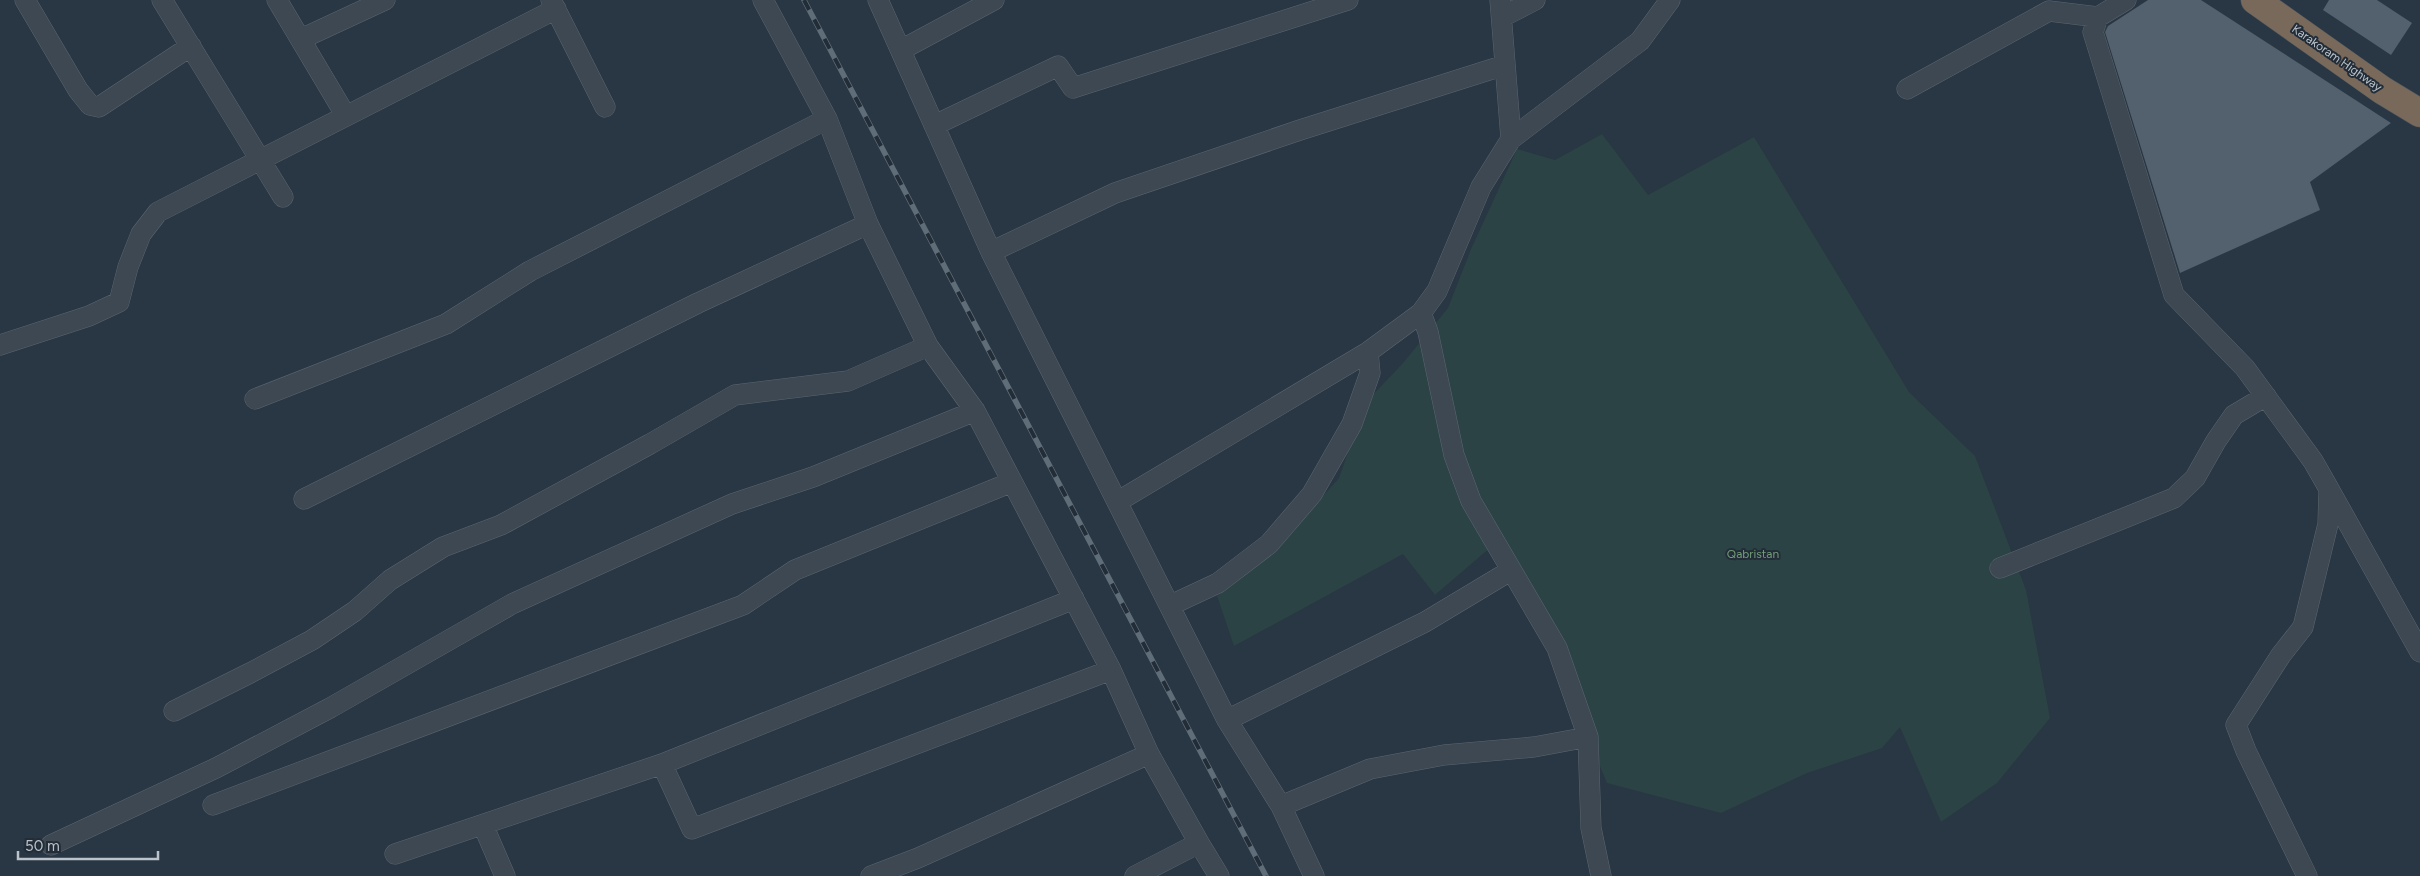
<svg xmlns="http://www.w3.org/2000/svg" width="2420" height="876" font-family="Figtree,sans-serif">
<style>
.green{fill:#2b4344}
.building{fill:#52616d}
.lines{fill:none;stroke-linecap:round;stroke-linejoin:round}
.street-casing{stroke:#5b6670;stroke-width:21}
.highway-casing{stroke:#48535d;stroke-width:29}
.street{stroke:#3d4852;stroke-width:20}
.highway{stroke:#78695b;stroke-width:28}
.rail-casing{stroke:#5f6d79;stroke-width:5.5}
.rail{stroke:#222d38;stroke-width:4;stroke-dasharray:11;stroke-linecap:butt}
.labels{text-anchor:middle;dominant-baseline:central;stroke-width:4;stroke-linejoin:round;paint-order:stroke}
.street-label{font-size:12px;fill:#bac3cc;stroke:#222d38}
.park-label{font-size:12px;fill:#739c78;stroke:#222d38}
</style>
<rect width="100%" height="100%" fill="#293643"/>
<path class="green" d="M1602,134L1648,195L1754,137L1909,392L1975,456L2026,590L2050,718L1997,783L1941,822L1900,727L1882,748L1807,773L1721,813L1607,783L1563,678L1498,541L1435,595L1403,554L1234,646L1217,596L1280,544L1339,478L1365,403L1403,363L1448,308L1471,249L1517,149L1555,160Z"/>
<path class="building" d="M2148,0H2201L2391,123L2310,182L2320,210L2180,273L2105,32L2108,26Z
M2329,0H2377L2412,23L2391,55L2323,10Z"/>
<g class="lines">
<g class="street-casing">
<path id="street" d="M25,0L78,90L90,105L99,107L191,46
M162,0L283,197
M277,0L346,116
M551,0L605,107
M763,0L827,119L868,224L928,346L975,411L1111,670L1149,754L1199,843L1135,876
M878,0L991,252L1227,720L1281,806L1314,876
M1500,0L1511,139
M2126,0L2098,17L2093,32L2174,295L2245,368L2313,461L2329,489L2328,524L2303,627L2281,655L2236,725L2246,751L2307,876
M1502,17L1535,0
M301,39L385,0
M901,50L994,0
M1907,89L2049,11L2098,17
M935,125L1058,66L1073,88L1348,0
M991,252L1115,193L1300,130L1505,65
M0,345L89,316L119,302L128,267L141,234L158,212L556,9
M255,399L446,324L530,271L827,119
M2329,489L2420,652
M304,499L698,303L868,224
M1117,502L1368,352L1421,313L1437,291L1481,187L1511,139L1640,41L1670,0
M2000,568L2174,498L2195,478L2216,441L2234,415L2266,396
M1171,605L1218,583L1269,544L1312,494L1352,424L1370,373L1368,352
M174,711L250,673L312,640L355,611L390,580L443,547L501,525L650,444L735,395L848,381L928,346
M1227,720L1425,622L1510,571
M1588,737L1591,828L1601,876
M662,764L692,829L1111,670
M213,805L743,605L795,570L1012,482
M1281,806L1370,769L1444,755L1534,747L1588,737L1557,648L1471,501L1454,455L1428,332L1421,313
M483,825L505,876
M1199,843L1219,876
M51,845L216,768L330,708L512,604L732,504L813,477L975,411
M395,854L662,764L1074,599
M871,876L918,858L1149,754"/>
</g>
<g class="highway-casing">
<path id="highway" d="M2255,0L2382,90L2420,113"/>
</g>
<use href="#street" class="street"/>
<use href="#highway" class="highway"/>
<g class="rail-casing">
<path id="rail" d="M804,0L1266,876"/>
</g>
<use href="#rail" class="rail"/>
</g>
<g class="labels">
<g class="street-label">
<text transform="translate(2337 58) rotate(35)">Karakoram Highway</text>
</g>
<g class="park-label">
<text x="1753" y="554">Qabristan</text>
</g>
</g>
<path d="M18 851v8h140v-8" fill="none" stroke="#bac3cc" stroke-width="2.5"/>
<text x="25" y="851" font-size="15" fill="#bac3cc" stroke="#222d38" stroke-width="4" paint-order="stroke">50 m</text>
</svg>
